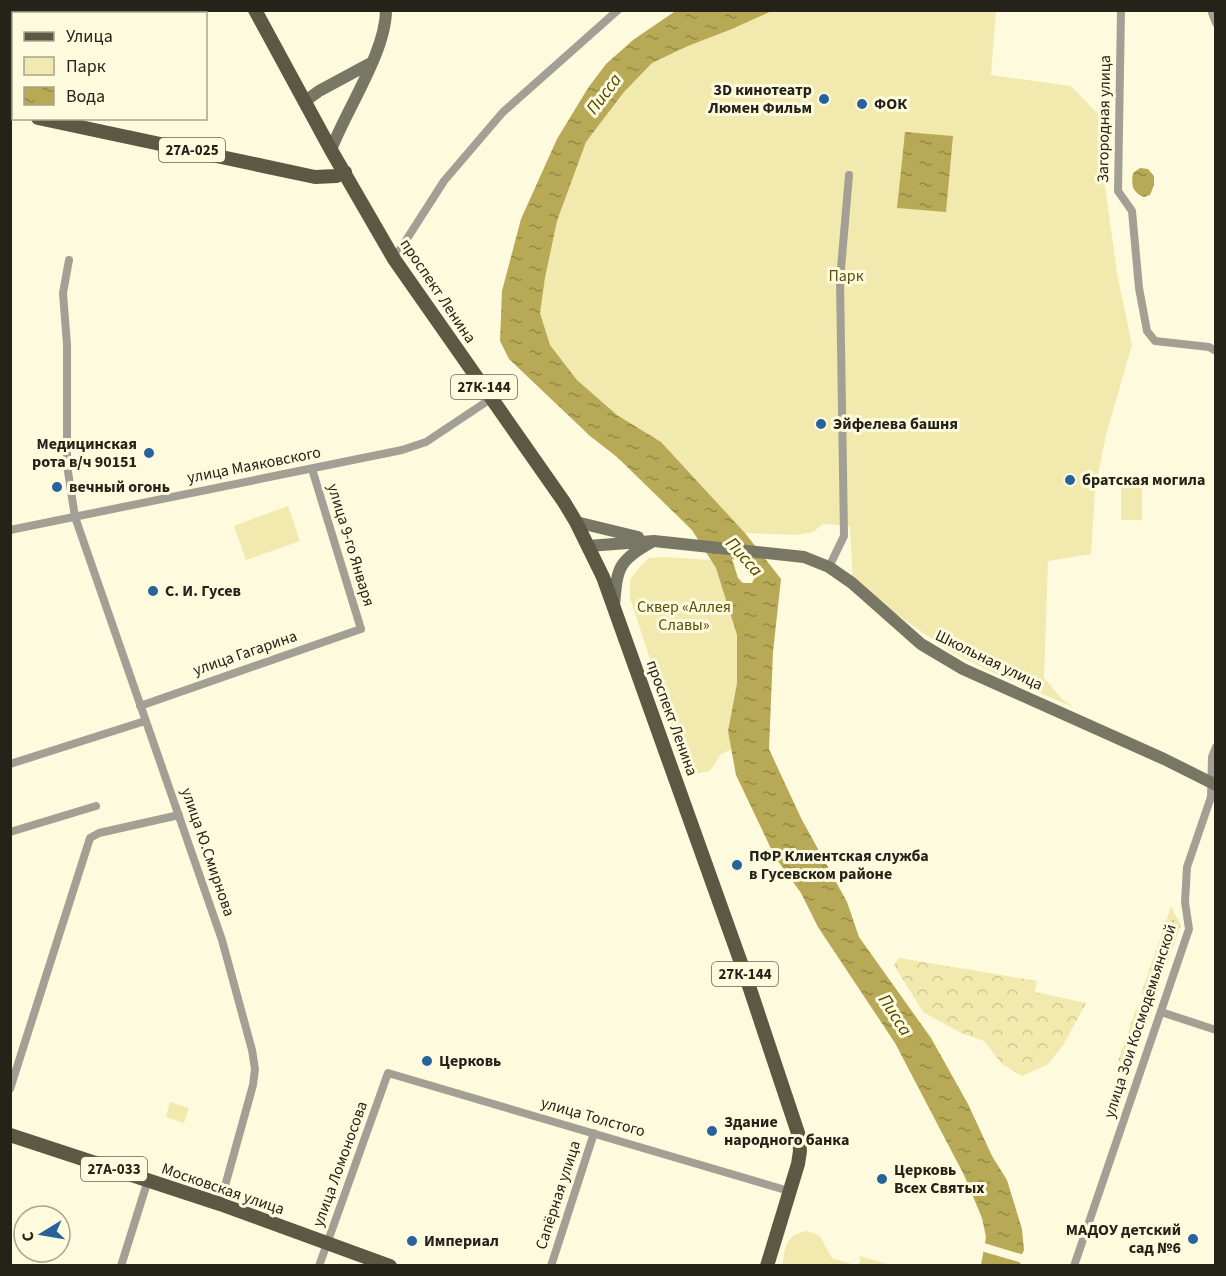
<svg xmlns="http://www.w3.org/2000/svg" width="1226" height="1276" font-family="'Source Sans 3',sans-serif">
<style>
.grass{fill:url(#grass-dots)}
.forest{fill:url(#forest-crowns)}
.park{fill:#f2e9ae}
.water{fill:url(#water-ripples);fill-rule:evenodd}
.pier{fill:#fefadd}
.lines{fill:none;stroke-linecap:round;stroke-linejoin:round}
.street{stroke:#a2a094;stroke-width:8}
.secondary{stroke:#787665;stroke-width:12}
.primary{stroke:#5c5844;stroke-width:14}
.poi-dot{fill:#27639a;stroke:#fefadd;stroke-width:2}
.labels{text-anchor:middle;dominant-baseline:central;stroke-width:6;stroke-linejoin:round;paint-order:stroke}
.shield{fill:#fefadd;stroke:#666454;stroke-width:1.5}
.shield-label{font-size:15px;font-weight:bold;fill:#252319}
.poi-label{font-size:16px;font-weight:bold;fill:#252319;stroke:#fefadd;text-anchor:start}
.street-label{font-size:16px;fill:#252319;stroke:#fefadd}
.park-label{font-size:16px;fill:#594f0d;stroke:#fefadd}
.water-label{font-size:18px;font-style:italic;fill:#504600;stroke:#fefadd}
</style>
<defs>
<pattern id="grass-dots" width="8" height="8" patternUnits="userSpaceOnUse" patternTransform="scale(1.5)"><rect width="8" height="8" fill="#f2e9ae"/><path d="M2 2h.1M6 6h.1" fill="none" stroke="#cfc895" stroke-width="1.8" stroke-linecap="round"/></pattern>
<pattern id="forest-crowns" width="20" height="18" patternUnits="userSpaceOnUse" patternTransform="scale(1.5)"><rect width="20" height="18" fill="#f2e9ae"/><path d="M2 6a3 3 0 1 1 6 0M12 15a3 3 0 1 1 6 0" fill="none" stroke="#cfc895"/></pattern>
<pattern id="water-ripples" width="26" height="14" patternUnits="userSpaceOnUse" patternTransform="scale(1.5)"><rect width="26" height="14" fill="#b7a955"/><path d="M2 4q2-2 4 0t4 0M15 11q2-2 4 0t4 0" fill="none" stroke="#958946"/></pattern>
</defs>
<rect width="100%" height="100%" fill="#fefadd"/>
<path class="grass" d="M1171,907L1181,925L1154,999L1141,994Z
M1136,1009L1149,1014L1132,1066L1118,1061Z"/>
<path class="forest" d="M899,958L1037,981L1035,992L1086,1003L1064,1044L1047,1065L1022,1076L1002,1064L984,1041L961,1033L923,1012L894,965Z"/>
<path class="park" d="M772,11H996L991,75L1071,86L1103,119L1105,186L1117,273L1132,345L1106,435L1095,490L1091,554L1048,561L1044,678L1061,698L1073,707L994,673L948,650L853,584L850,526L823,524L813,532L796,535L745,533L661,442L617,415L577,380L550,345L540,313L545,278L557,221L586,142L624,92L652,63L688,46L732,29Z
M1121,481H1142V520H1121Z
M288,506L300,541L246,560L234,526Z
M665,557L711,560L716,568L729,604L737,635V683L728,731L732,749L721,754L710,771L688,775L630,598V580L637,570L649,558Z
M170,1102L189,1108L184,1123L166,1117Z
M807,1231L819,1235L832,1258L855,1265L861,1262L859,1256L891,1265H783C784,1247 787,1234 807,1231Z"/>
<path class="water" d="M681,10L772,11L732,29L688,46L652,63L624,92L586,142L557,221L545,278L540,313L550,345L577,380L617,415L661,442L745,533L781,579L773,652L769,749L801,818L847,902L859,937L931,1038L968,1104L992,1156L1007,1180L1022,1229L1024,1250L1019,1260L1021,1265H981L986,1237L982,1218L964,1175L895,1043L818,927L801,893L775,857L736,775L728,731L737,683V635L716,568L692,530L617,457L590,436L509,359L500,341L502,291L521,219L557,139L588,88L606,64L633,40L674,12ZM732,559L743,561L754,579L752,583H743L738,578Z
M905,132L953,136L946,212L897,208Z
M1140,168L1148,169L1154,176V185L1150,195L1144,197C1132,192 1131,185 1133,173Z"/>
<path class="pier" d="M984,1243L1024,1255L1022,1263L981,1251Z"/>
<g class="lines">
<path class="street" d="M1121,10L1118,191L1132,211L1139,288L1147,331L1155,341L1209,347L1216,351
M1211,10L1216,23
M394,259L444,181L503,112L618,10
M69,260L63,293L67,345V465L75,517L222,940L252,1050L255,1069L253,1085L220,1204
M10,530L402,450L426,442L492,398
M829,567L844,536L840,280L849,175
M140,706L361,629L312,469
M10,764L145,721
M10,832L96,806
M1161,1012L1216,1030
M10,1089L90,838L99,833L179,815
M121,1266L148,1180
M319,1266L388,1073L789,1191
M551,1266L594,1133
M1074,1266L1189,929L1185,902L1187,867L1211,797L1212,757L1216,747"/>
<path class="secondary" d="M304,102L319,91L371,63
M331,150C346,110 386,52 386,10
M576,522L638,537
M588,546L654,541L804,557L829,567L852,583L921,644L963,669L1164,759L1216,785
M614,606C617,570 617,561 650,543"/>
<path class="primary" d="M255,10L331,150L394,259L564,502L576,522L603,577L745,974L799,1136L800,1151L798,1164L767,1266
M10,113H14
M38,118L315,177L336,176L345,172
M10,1135L220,1204L390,1266"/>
</g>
<g class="poi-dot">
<circle cx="824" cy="99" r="6"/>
<circle cx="862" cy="104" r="6"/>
<circle cx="821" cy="424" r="6"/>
<circle cx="149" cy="453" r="6"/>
<circle cx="1070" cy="480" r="6"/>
<circle cx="57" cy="487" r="6"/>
<circle cx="153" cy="591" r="6"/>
<circle cx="737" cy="865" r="6"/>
<circle cx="427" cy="1061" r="6"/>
<circle cx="712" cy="1131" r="6"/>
<circle cx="882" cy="1179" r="6"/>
<circle cx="1193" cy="1239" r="6"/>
<circle cx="412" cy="1241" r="6"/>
</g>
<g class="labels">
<g class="shield">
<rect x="159" y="138" width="66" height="24" rx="4.5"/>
<rect x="451" y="375" width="66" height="24" rx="4.5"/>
<rect x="712" y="962" width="66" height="24" rx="4.5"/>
<rect x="81" y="1157" width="66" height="24" rx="4.5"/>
</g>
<g class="shield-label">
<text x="192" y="150">27А-025</text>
<text x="484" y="387">27К-144</text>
<text x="745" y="974">27К-144</text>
<text x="114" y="1169">27А-033</text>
</g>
<g class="poi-label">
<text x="812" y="90" text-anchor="end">3D кинотеатр<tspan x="812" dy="18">Люмен Фильм</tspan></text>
<text x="874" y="104">ФОК</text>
<text x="833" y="424">Эйфелева башня</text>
<text x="137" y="444" text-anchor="end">Медицинская<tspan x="137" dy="18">рота в/ч 90151</tspan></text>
<text x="1082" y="480">братская могила</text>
<text x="69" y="487">вечный огонь</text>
<text x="165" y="591">С. И. Гусев</text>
<text x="749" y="856">ПФР Клиентская служба<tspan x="749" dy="18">в Гусевском районе</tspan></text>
<text x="439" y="1061">Церковь</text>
<text x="724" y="1122">Здание<tspan x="724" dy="18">народного банка</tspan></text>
<text x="894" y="1170">Церковь<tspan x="894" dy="18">Всех Святых</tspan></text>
<text x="1181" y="1230" text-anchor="end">МАДОУ детский<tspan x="1181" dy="18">сад №6</tspan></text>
<text x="424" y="1241">Империал</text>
</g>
<g class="street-label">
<text transform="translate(1104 119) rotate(-89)">Загородная улица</text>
<text transform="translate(438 291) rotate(56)">проспект Ленина</text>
<text transform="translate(254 465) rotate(-11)">улица Маяковского</text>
<text transform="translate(351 545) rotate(73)">улица 9-го Января</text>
<text transform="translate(245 653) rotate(-19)">улица Гагарина</text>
<text transform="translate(989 660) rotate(26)">Школьная улица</text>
<text transform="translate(672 718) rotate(70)">проспект Ленина</text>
<text transform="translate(208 852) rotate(71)">улица Ю.Смирнова</text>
<text transform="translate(1140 1021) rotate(-72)">улица Зои Космодемьянской</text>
<text transform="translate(593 1117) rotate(16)">улица Толстого</text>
<text transform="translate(340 1164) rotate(-70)">улица Ломоносова</text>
<text transform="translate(223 1189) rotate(19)">Московская улица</text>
<text transform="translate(558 1195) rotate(-72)">Сапёрная улица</text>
</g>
<g class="park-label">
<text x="846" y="276">Парк</text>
<text x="684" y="607">Сквер «Аллея<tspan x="684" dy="18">Славы»</tspan></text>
</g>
<g class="water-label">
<text transform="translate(604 94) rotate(-53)">Писса</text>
<text transform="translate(744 557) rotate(48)">Писса</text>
<text transform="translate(895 1015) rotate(57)">Писса</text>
</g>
</g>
<rect width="1226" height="1276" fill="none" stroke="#252319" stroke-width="24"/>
<rect x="12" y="12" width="195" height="108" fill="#fefadd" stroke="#a7a48f" stroke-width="1.5"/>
<rect x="24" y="32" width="30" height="9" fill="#5c5844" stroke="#a7a48f" stroke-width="1.5"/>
<text x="66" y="42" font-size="18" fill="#252319">Улица</text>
<rect x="24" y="57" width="30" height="18" fill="#f2e9ae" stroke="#a7a48f" stroke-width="1.5"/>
<text x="66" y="72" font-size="18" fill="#252319">Парк</text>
<rect x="24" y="87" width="30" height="18" fill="url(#water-ripples)" stroke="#a7a48f" stroke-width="1.5"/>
<text x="66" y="102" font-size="18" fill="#252319">Вода</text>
<g transform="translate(42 1234) rotate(259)"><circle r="28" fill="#fefadd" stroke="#a7a48f" stroke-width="1.5"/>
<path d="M0-4.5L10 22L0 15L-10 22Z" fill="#27639a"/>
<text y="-9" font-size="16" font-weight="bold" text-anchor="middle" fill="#252319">С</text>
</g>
</svg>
